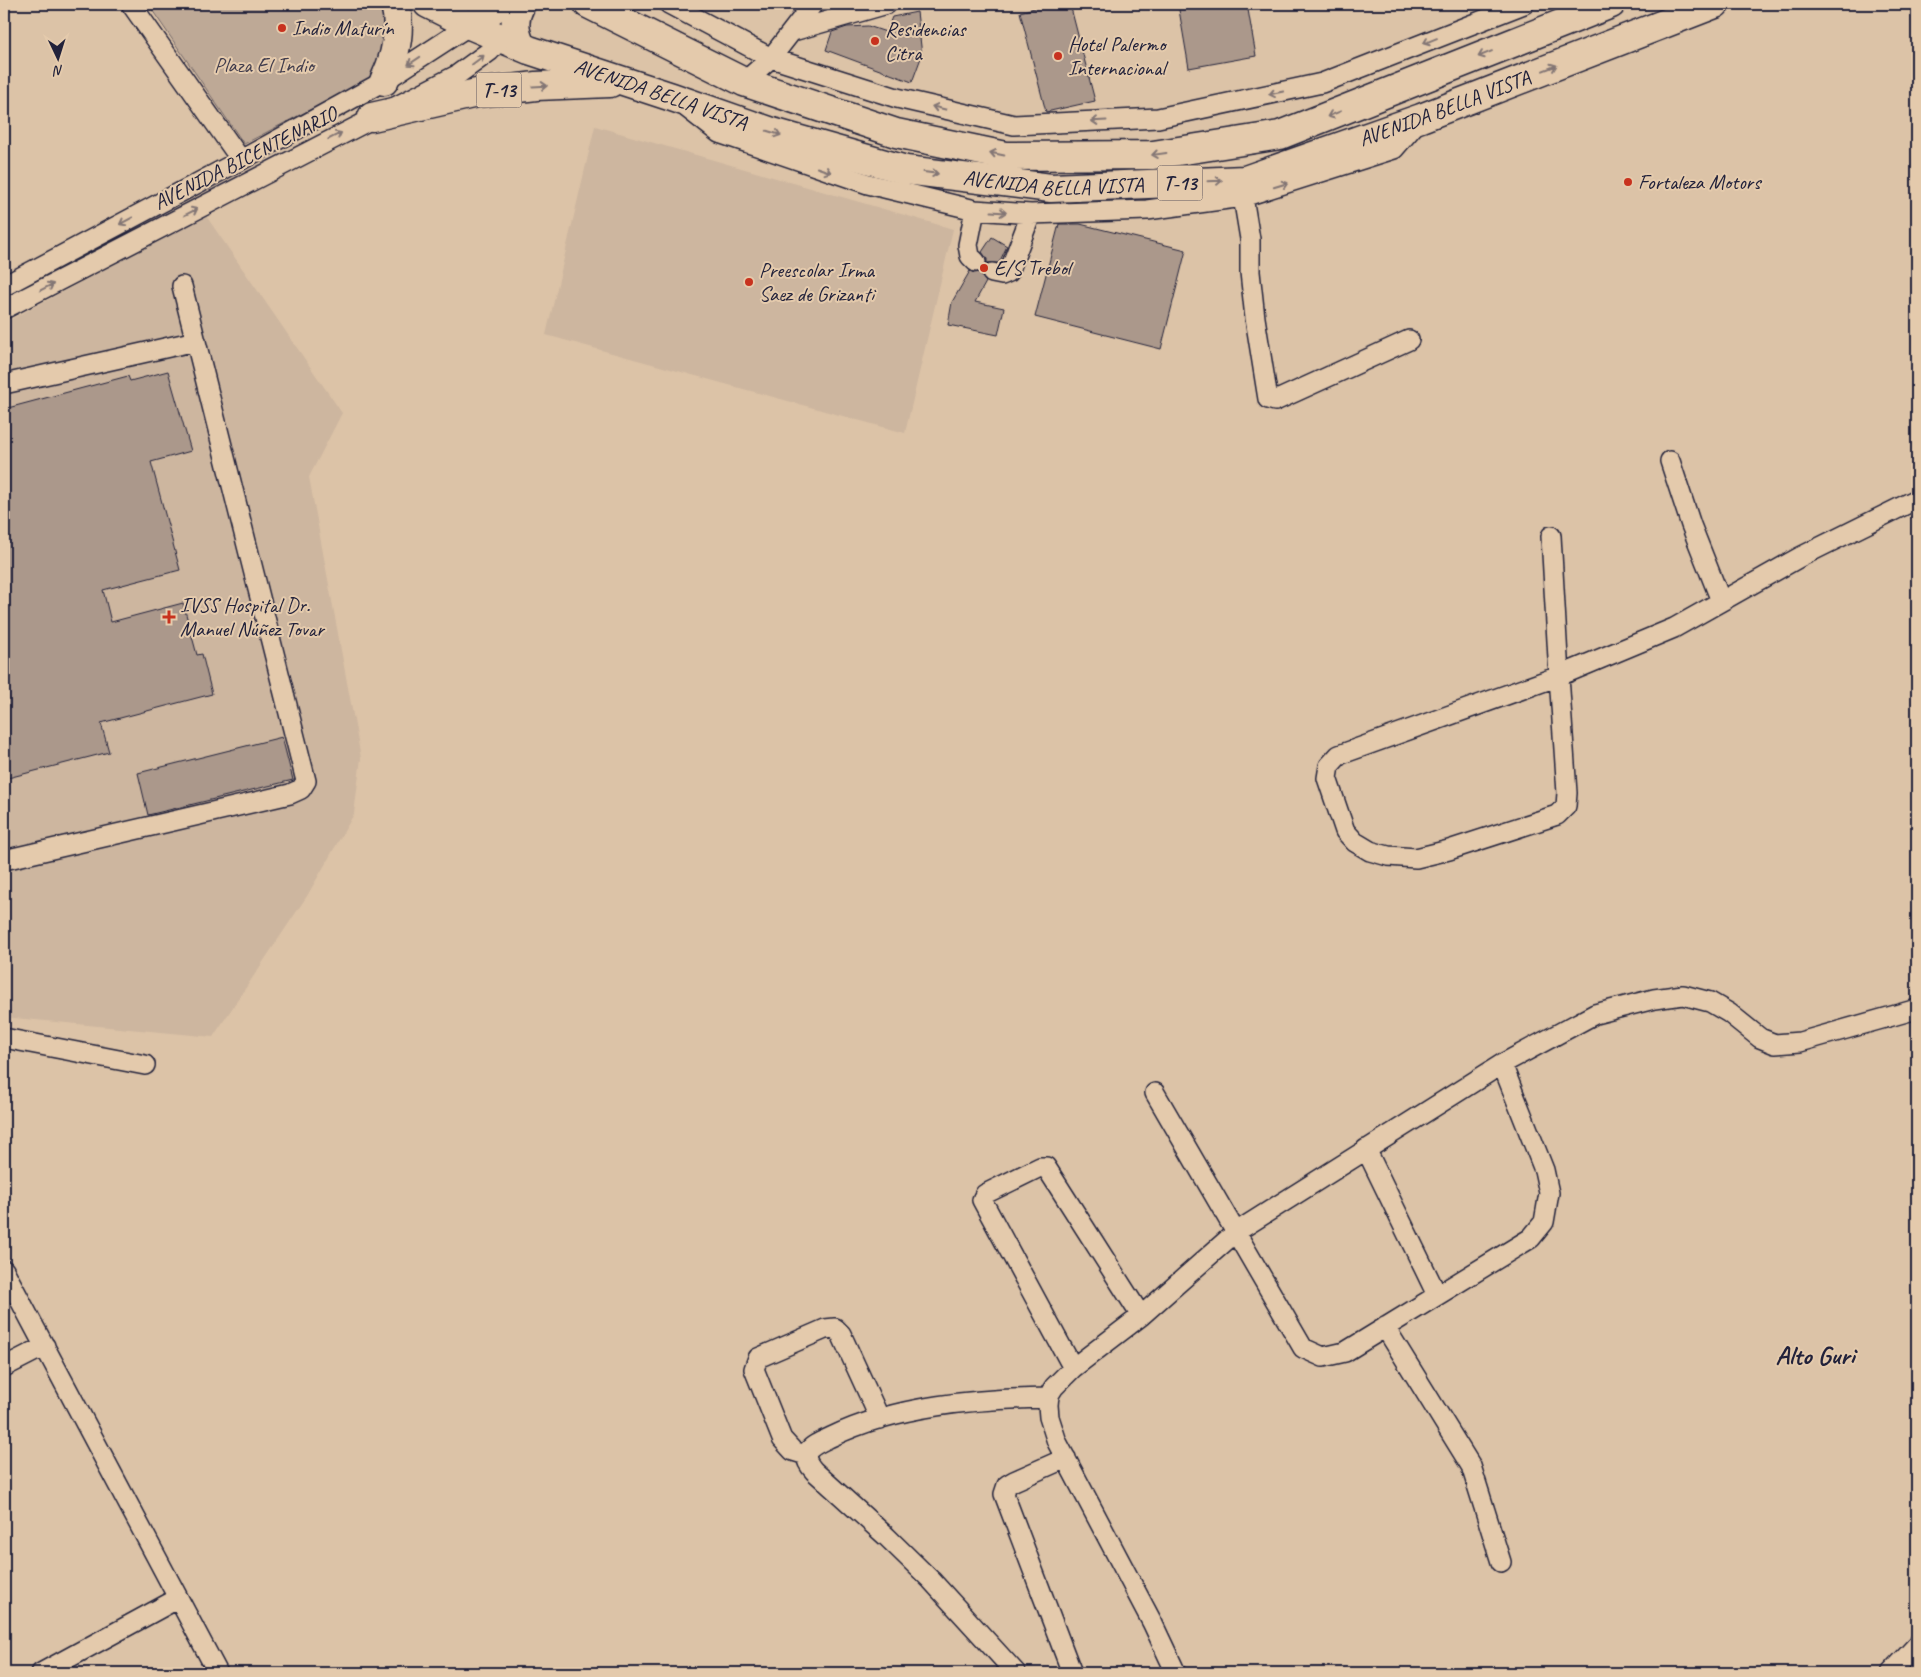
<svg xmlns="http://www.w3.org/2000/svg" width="1921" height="1677" font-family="Caveat,sans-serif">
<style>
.built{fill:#cdb69f}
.green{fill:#bea996;stroke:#706668}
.building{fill:#ab988b;stroke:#22223b}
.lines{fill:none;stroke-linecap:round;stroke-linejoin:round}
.minor-casing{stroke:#22223b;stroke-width:22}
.highway-casing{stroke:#22223b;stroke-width:31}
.minor{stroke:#e4caac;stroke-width:19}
.highway{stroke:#e4caac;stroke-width:28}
.oneway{stroke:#837674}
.poi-dot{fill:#c8321e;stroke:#e4caac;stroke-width:2}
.labels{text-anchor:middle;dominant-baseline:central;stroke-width:4;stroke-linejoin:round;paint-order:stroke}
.shield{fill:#e4caac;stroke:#5c545d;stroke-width:1}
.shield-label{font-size:20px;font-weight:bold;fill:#22223b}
.poi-label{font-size:21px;fill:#22223b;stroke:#e4caac;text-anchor:start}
.park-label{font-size:21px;fill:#413d4d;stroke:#e4caac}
.street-label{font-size:21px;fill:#22223b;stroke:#e4caac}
.district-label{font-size:26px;font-weight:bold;fill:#22223b;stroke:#e4caac}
</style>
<rect width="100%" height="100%" fill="#dcc3a7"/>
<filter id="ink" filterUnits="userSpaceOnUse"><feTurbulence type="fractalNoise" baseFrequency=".02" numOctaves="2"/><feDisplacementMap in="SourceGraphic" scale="10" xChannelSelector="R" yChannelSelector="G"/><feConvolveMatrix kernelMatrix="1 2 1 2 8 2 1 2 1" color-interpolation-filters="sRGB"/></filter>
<g filter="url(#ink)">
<path class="built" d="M595,126L953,229L905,433L546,335Z
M206,216L342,413L309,477L361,758L354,814L307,896L213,1037L4,1017V323Z"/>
<path class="green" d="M148,4H395L390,68L244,144Z"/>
<path class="building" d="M1049,4H1070L1095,101L1046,112L1020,12Z
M1178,4H1247L1256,56L1189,68Z
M917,12L922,55L912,82L826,50L832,32L847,27L868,26L886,32L892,17Z
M1059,224H1080L1186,250L1161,349L1035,317Z
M992,237L1007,246L999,263H987V259L982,252Z
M970,271L974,273L981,272L982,277L986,282L975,302L1004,308L998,335L948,325L952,302Z
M168,371L191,451L151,462L180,570L103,590L111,622L183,603L197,655L202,654L212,694L101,723L109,752L4,779V409L128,376L130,381Z
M282,737L293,780L148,815L138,773Z"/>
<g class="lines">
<g class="minor-casing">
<path id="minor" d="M131,4L241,160
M669,4L771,58L897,98L1014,125L1158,118L1322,83L1524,4
M793,31L887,4
M744,82L771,58L813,4
M687,108L719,133L868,184L975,210L1031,214L1147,210L1243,197L1394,149L1419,120
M1243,197L1250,239V272L1255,318L1268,399L1275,401L1409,340
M975,210L968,245L970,256L976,262
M992,273L1002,275L1009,272L1031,214
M4,286L241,160L384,81L470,25
M4,309L457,75L490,51L501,38
M4,384L196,341
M1670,461L1691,525L1721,601
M1551,536L1559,676L1674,628L1800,557L1917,499
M1559,676L1567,793L1566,806L1557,815L1449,850L1416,858L1388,856L1370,851L1355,842L1345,831L1327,778L1329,766L1339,755Z
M4,860L290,794L301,789L306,781L182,286
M4,1038L145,1065
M1155,1093L1303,1348L1323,1357L1345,1352L1531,1238L1544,1222L1549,1193L1544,1170L1502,1064
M1366,1149L1437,1295
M4,1270L218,1673
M1385,1327L1471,1466L1501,1562
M4,1367L45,1346
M1073,1368L982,1200L985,1194L1040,1167H1046L1141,1316
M806,1455L793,1451L782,1439L754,1369L758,1358L825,1329L835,1328L841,1334L880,1419
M1066,1458L1014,1481L1007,1485L1004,1494L1072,1673
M41,1673L177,1599
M1016,1673L931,1580L887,1537L814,1471C796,1451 814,1445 831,1437C897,1405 976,1399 1049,1398
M1176,1673L1152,1622L1057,1442L1049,1417L1048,1405L1049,1395L1054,1387L1073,1368L1141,1316L1236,1232L1502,1064L1595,1014L1654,999L1683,995L1710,1002L1729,1013L1760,1038L1775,1044L1800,1042L1917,1009
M1891,1673L1917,1645"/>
</g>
<g class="highway-casing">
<g id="highway">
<path id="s1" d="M428,4L470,25L529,50L672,97L772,132L906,170L1051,188L1245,180L1421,118L1715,4"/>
<path d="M521,4C513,18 514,31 521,46"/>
<path d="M588,4L744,82L896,133L1006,156L1153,155L1280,135L1611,4"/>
<path d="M470,25L501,4"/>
<path d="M384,81C396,56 402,31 395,4"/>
<path d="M372,117L477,93L536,86L610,83"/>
</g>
</g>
<use href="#minor" class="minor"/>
<use href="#highway" class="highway"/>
</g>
<defs><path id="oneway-shaft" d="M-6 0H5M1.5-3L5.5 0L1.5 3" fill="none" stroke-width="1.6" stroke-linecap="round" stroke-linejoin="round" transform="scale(1.25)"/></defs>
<g class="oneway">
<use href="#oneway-shaft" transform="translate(1430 41) rotate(158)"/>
<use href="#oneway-shaft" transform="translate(1485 54) rotate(158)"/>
<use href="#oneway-shaft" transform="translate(478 60) rotate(-37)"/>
<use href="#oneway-shaft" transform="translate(414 61) rotate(146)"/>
<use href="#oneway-shaft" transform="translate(1550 68) rotate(-21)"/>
<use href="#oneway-shaft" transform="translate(540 86) rotate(-3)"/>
<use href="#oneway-shaft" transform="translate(1276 93) rotate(168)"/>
<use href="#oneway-shaft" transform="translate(939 108) rotate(-167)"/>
<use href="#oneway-shaft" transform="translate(1334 114) rotate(158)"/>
<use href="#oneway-shaft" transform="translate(1099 121) rotate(177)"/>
<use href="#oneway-shaft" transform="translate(774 133) rotate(17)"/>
<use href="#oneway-shaft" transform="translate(335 136) rotate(-27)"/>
<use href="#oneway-shaft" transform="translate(997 154) rotate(-168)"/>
<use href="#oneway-shaft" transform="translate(1159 154) rotate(172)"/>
<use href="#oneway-shaft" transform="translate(824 170) rotate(19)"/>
<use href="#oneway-shaft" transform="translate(931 173) rotate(7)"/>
<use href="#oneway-shaft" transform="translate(1215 181) rotate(-2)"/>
<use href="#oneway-shaft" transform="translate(1281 185) rotate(-17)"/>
<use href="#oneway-shaft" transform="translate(191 212) rotate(-27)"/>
<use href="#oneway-shaft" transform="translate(999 212) rotate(4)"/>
<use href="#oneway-shaft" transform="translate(126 221) rotate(152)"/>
<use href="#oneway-shaft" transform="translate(47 287) rotate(-27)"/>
</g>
</g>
<g class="poi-dot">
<circle cx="282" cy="28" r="5"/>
<circle cx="875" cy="41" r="5"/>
<circle cx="1058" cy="56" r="5"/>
<circle cx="1628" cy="182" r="5"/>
<circle cx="984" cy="268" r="5"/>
<circle cx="749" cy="282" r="5"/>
<path d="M166.5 609.5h5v5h5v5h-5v5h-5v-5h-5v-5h5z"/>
</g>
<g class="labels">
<g class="shield">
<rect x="476.5" y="72.5" width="45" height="35" rx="4"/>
<rect x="1157.5" y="165.5" width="45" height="35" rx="4"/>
</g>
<g class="shield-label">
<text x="499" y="90">T-13</text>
<text x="1180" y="183">T-13</text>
</g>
<g class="poi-label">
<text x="292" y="28">Indio Maturín</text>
<text x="885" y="29">Residencias<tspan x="885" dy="24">Citra</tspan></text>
<text x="1068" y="44">Hotel Palermo<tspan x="1068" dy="24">Internacional</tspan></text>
<text x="1638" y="182">Fortaleza Motors</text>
<text x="994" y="268">E/S Trebol</text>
<text x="759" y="270">Preescolar Irma<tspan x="759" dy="24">Saez de Grizanti</tspan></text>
<text x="180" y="605">IVSS Hospital Dr.<tspan x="180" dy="24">Manuel Núñez Tovar</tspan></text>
</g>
<g class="park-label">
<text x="264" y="65">Plaza El Indio</text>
</g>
<g class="street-label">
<text stroke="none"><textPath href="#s1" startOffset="250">AVENIDA BELLA VISTA</textPath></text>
<text stroke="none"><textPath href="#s1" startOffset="1059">AVENIDA BELLA VISTA</textPath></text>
<text transform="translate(245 158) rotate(-27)">AVENIDA BICENTENARIO</text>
<text stroke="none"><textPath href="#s1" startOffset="655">AVENIDA BELLA VISTA</textPath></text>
</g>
<g class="district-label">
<text x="1815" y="1355">Alto Guri</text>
</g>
</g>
<rect width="1921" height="1677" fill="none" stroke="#e4caac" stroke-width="20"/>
<rect x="10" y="10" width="1901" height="1657" fill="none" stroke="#22223b" stroke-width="2" filter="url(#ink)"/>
<g transform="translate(58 58) rotate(176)" stroke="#e4caac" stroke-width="4" paint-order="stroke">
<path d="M0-4L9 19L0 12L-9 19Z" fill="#22223b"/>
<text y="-8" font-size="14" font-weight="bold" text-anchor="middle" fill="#22223b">N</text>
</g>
</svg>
